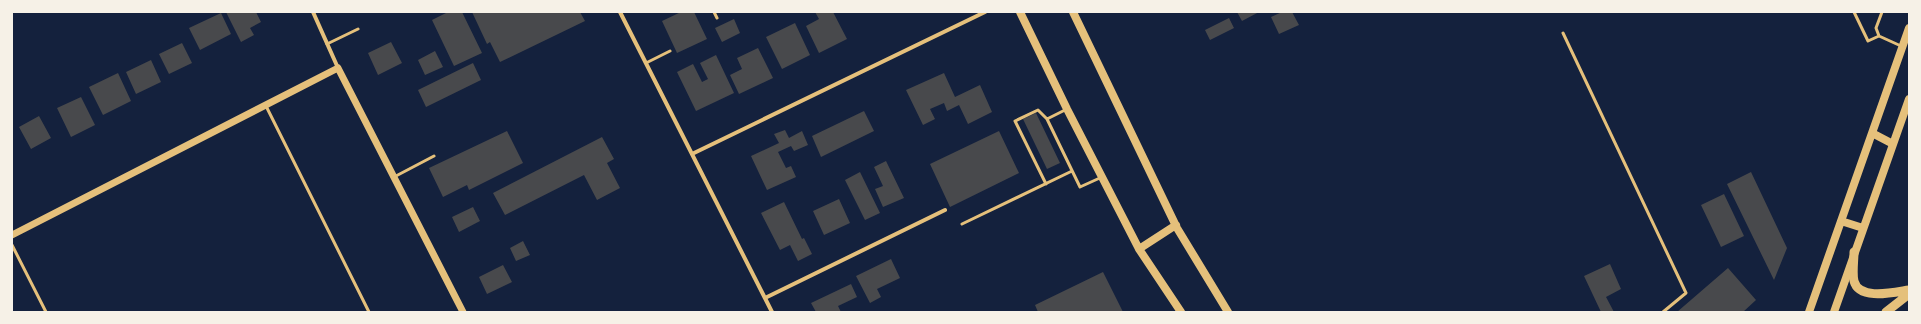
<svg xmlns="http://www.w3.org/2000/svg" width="1921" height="324" font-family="Overpass,sans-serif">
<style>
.building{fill:#48494c}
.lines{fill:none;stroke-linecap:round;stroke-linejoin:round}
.service{stroke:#e5c07b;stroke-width:3}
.minor{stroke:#e5c07b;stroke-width:4}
.tertiary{stroke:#e5c07b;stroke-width:7}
.secondary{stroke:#e5c07b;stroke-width:8}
.primary{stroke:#e5c07b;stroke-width:9}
</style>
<rect width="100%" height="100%" fill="#14213d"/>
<path class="building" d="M226,12H256L261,22L250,28L254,35L241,42Z
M448,12H462L482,53L454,66L432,20Z
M472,12H580L585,21L500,62L490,42L487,44Z
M681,12H694L707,39L677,53L662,21Z
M815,12H833L847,39L819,53L806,26L819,19Z
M1237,12H1259L1242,21Z
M1282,12H1292L1299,25L1279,34L1271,17Z
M221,13L231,34L200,50L189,28Z
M1229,18L1234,28L1210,40L1205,30Z
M734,19L740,33L722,42L715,28Z
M795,23L810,55L782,69L766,37Z
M391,42L402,63L378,75L368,53Z
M182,43L192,63L169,74L159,54Z
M758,48L773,78L739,94L730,75L742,69L737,58Z
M435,51L443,67L425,75L418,60Z
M716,55L734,93L696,111L677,72L693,64L702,82L708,79L700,63Z
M151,60L161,82L136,94L126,72Z
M473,63L481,80L426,107L418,90Z
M118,73L131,101L103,115L89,87Z
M944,73L955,97L980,85L992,112L968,124L959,105L947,111L944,103L930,109L935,119L923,125L906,90Z
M81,97L95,125L71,137L57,108Z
M864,111L874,131L821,157L812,136Z
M1036,113L1060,163L1047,169L1023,119Z
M39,116L51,138L31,149L19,127Z
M785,130L789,138L802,131L808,145L794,151L791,146L778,152L786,168L791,166L796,177L767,190L751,156L779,143L774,134Z
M507,131L523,163L469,190L467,185L443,197L429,168Z
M999,131L1019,173L950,207L930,164Z
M602,137L614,159L607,163L620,188L597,200L584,175L505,215L493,193Z
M886,161L904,198L883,207L875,189L883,186L874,167Z
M860,172L880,213L865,220L845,180Z
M1751,172L1787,248L1774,280L1727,184Z
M1724,194L1744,236L1721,247L1701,205Z
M839,199L850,223L824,235L813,211Z
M784,202L802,239L804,238L812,254L798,261L790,245L780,250L761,213Z
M473,207L480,221L459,232L452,217Z
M523,241L530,255L516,261L510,248Z
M891,259L900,278L877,289L881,297L870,303L856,276Z
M1610,264L1621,289L1606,297L1614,312H1601L1584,276Z
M503,265L512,282L487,294L479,277Z
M1728,268L1756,300L1743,312H1677Z
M1103,272L1123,312H1038L1035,305Z
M851,284L857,297L838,306L841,312H816L811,303Z"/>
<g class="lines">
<path class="service" d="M714,12L717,18
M1854,12L1868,41L1879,36
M1882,12L1876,28L1879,36L1901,46
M1563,33L1686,293L1663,312
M327,44L358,29
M646,63L670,51
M266,106L369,312
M1067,109L1047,119L1080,187L1102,177
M394,177L434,156
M1046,184L1015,121L1038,110L1047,119
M962,224L1072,171
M12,245L46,312"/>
<path class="minor" d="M313,12L338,68
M620,12L772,312
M692,154L985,12
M765,298L945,210"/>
<path class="tertiary" d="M12,235L338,68L463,312"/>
<path class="secondary" d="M1020,12L1067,109L1139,249L1181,312
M1073,12L1177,228L1228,312
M1872,133L1893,144
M1841,221L1863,228
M1139,249L1176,225
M1809,312L1909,28
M1834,312L1909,99"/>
<path class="primary" d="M1854,252C1854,261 1852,273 1854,281C1859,301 1895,292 1909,290
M1886,312L1909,294"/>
</g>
<rect width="1921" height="324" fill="none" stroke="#f6f1e7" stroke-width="26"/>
</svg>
